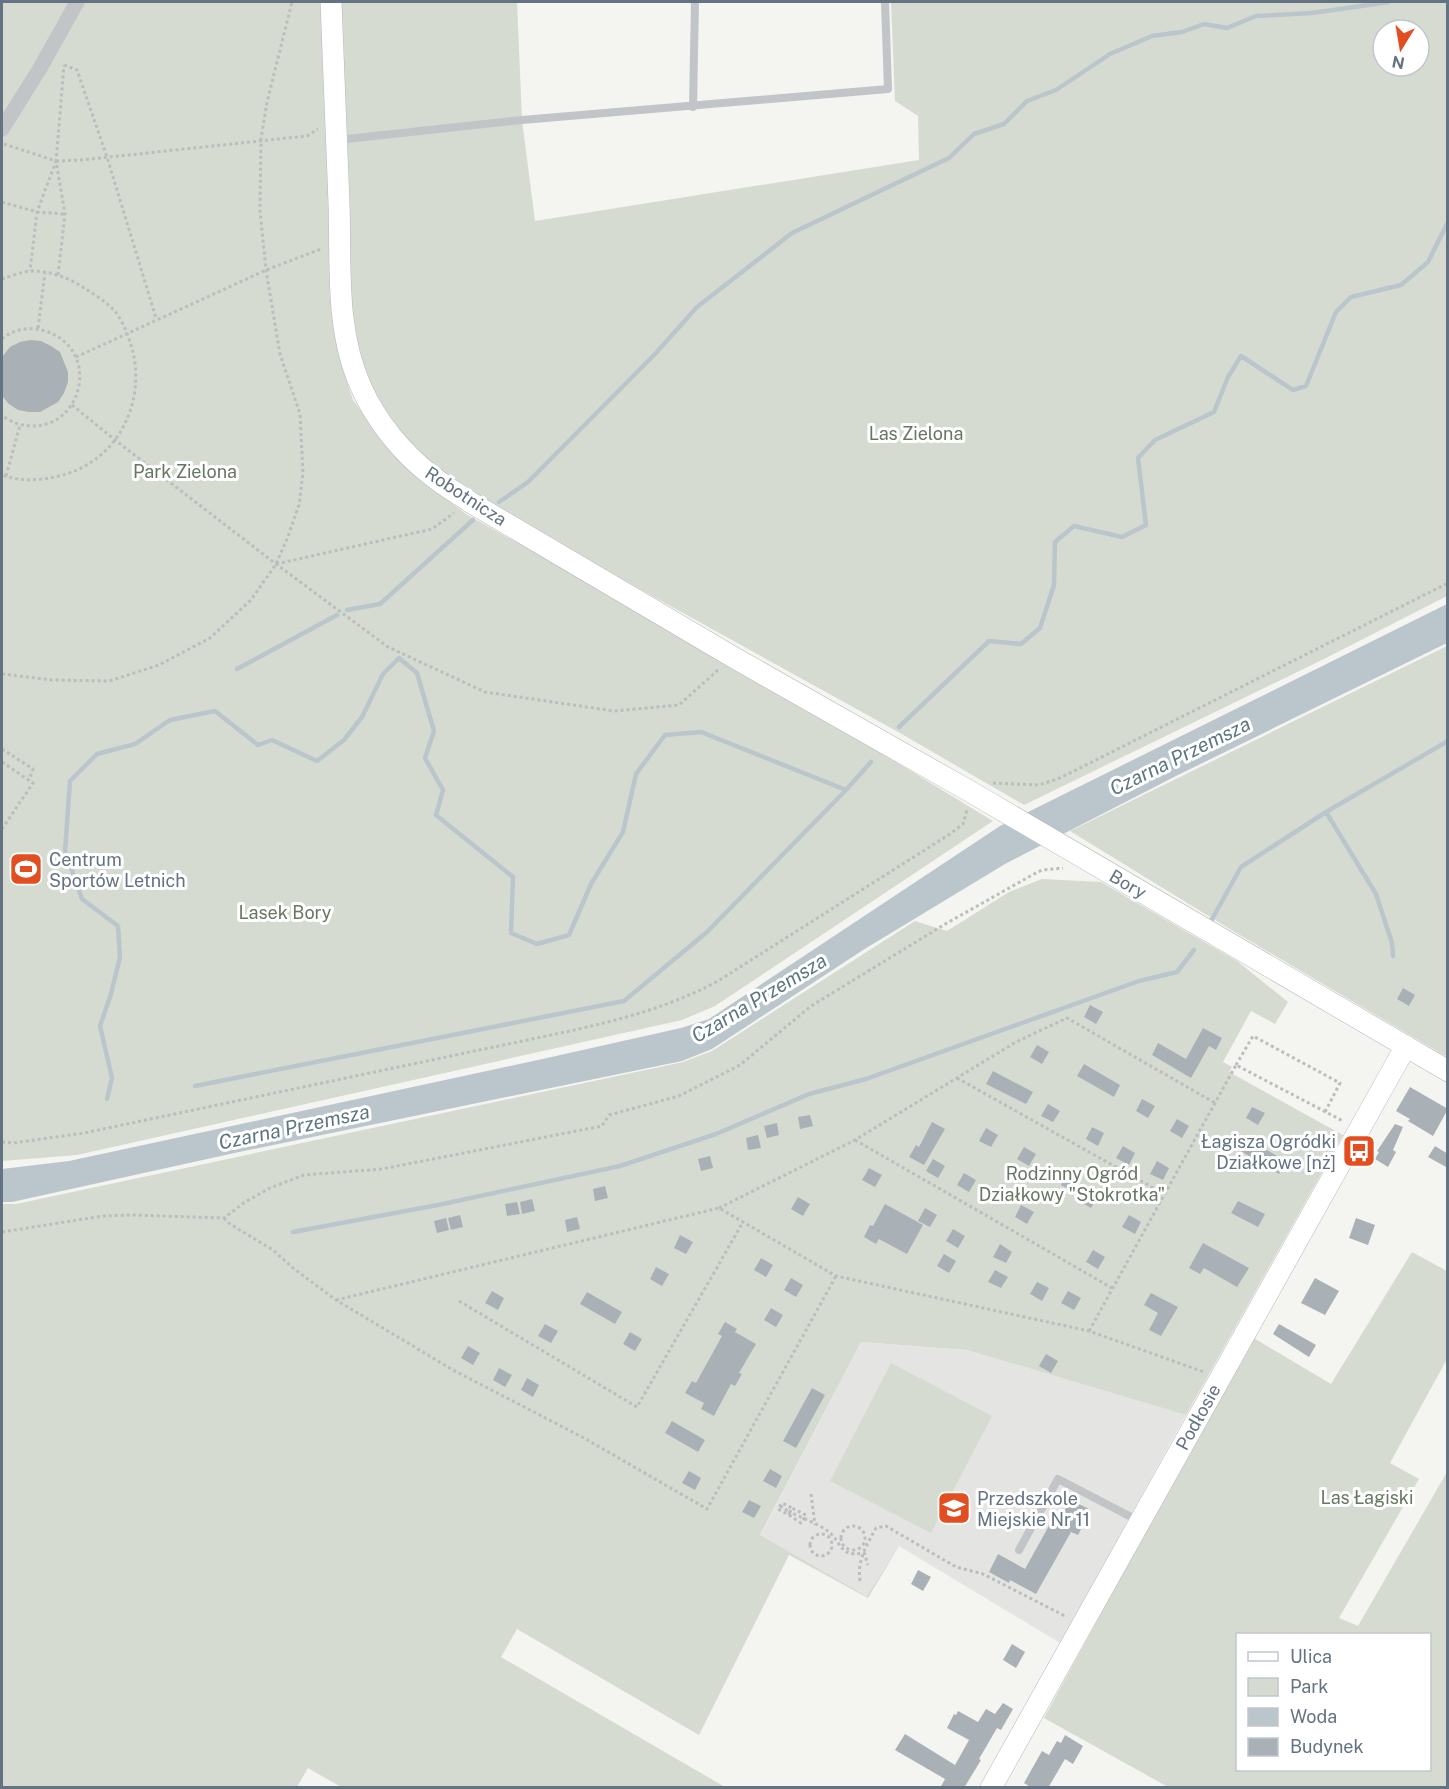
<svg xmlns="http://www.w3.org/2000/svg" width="1449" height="1789" font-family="'Public Sans',sans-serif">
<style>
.built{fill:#e4e5e3}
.green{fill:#d5dbd1;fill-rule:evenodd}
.water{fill:#bac6cb}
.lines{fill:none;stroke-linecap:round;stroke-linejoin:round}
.stream{stroke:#bac6cb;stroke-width:4.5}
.building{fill:#aab1b6}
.secondary-casing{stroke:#b4b8bc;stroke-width:22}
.path{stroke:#bbbdbf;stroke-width:3;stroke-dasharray:3 3;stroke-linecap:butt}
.lane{stroke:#c1c5c8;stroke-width:8}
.street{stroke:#c1c5c8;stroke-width:15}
.secondary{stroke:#fff;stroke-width:21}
.labels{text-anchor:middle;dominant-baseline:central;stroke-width:6;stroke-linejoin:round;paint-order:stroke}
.park-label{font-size:18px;fill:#667861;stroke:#fff}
.street-label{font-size:18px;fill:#637381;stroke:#fff}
.poi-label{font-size:18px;fill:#637381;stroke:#fff;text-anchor:start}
.water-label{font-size:20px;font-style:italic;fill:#5e767f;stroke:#fff}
</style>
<rect width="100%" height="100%" fill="#f4f4f0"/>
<path class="built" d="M861,1342L967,1350L1186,1415L1060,1643L899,1546L868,1596L760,1536Z"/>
<path class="green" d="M2,2H321L333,312L343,370L353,400L389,450L417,477L466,514L756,677L993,821L715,1006L682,1020L77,1155L2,1161Z
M340,2H517L522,120L535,221L919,160L918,116L895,101L891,2H1447V596L1324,659L1024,805L900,733L477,499C426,463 379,423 360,361C355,345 353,328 349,312ZM1383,30H1419V66H1383Z
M1447,646V1057L1228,928L1070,831Z
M1042,879L1101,882L1237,961L1288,1002L1275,1024L1251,1011L1223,1062L1232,1067L1229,1072L1343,1135L1186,1415L967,1350L861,1342L760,1535L867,1596L899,1546L868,1598L789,1555L699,1735L517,1629L501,1657L725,1787H341L308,1768L297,1787L2,1788V1204H16L683,1062L712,1051L915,921L947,931L1009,892Z
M1412,1252L1447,1271V1359L1390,1463L1419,1479L1339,1618L1358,1626L1447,1472V1787H1168L1044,1718L1252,1337L1331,1384ZM1238,1634H1430V1770H1238Z
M891,1363L992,1416L931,1533L830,1481Z"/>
<path class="water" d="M1447,604V643L1176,776L1005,864L863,950L712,1049L682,1061L239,1152L12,1202H2V1169L69,1161L547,1058L681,1028L709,1019L1000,826Z"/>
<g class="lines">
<path class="stream" d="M499,502L528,482L656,353L697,307L792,233L949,158L974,134L1004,124L1027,101L1056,90L1110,54L1152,36L1182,32L1204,24L1227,28L1256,16L1312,13L1389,2
M347,610L380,604L473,520
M237,669L337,615
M899,727L989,641L1021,644L1040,628L1054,585L1055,542L1074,526L1122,537L1146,525L1138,458L1155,440L1214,412L1228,377L1241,356L1293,390L1306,386L1336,312L1351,297L1401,285L1428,262L1448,222
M1326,812L1376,894L1392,943L1393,956
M1211,921L1241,867L1326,812L1448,741
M195,1086L624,1001L707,932L846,790L871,762
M107,1099L112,1078L100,1026L111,994L120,957L118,926L82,899L65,851L70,781L97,754L135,744L170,720L215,711L258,745L272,740L317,761L344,740L362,717L383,674L399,658L417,673L434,731L425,758L443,790L436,815L513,877L511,933L537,944L569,935L591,884L623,832L636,774L665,735L701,732L846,790
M293,1232L438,1205L620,1166L716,1134L809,1094L866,1079L1139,981L1177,972L1194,950"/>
</g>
<path class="building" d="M30,340L41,341L51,346L60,352L68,372V382L64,393L58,402L40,412H29L18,410L9,404L2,396V357L10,347L20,342Z
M1403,988L1415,995L1409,1006L1397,999Z
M1090,1005L1103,1012L1096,1024L1084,1017Z
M1203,1028L1222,1038L1216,1050L1209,1046L1191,1078L1152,1055L1158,1043L1186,1059Z
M1037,1045L1049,1052L1042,1064L1030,1057Z
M1084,1064L1120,1085L1114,1097L1077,1076Z
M993,1071L1033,1092L1026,1104L986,1084Z
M1410,1087L1448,1109L1433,1136L1408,1121L1410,1119L1396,1111Z
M1142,1099L1155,1106L1148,1118L1136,1111Z
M1048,1104L1060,1111L1053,1122L1041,1116Z
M1252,1107L1265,1113L1258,1125L1246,1118Z
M810,1115L813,1126L800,1129L798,1117Z
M1177,1119L1189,1126L1182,1138L1170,1131Z
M932,1122L945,1129L924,1165L909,1157L916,1145L919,1147Z
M777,1123L779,1135L767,1138L764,1126Z
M1395,1124L1403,1127L1393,1150L1396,1152L1388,1167L1375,1159L1379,1152L1377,1151Z
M1092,1127L1104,1133L1098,1146L1086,1139Z
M986,1128L998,1135L991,1147L979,1141Z
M758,1135L761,1148L748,1150L746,1138Z
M1242,1136L1286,1161L1279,1174L1236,1148Z
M1123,1146L1135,1153L1129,1165L1116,1158Z
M1435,1146L1448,1154V1168L1428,1157Z
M1024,1147L1036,1154L1029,1166L1017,1159Z
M710,1156L713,1168L701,1171L698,1159Z
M933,1159L945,1166L938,1178L926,1171Z
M1157,1161L1169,1168L1163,1180L1150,1174Z
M869,1168L882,1175L875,1187L862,1180Z
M964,1173L976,1180L969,1192L957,1185Z
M1068,1173L1080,1179L1074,1192L1061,1185Z
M605,1186L608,1198L595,1201L593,1189Z
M1086,1189L1098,1196L1091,1208L1079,1201Z
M798,1197L810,1204L803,1216L791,1209Z
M532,1199L535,1211L522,1214L520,1202Z
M1238,1201L1265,1214L1258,1227L1231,1213Z
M517,1202L520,1214L507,1216L505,1204Z
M885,1204L923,1225L907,1254L879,1239L876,1244L864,1237L870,1225L873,1226Z
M1021,1205L1034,1212L1027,1224L1015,1217Z
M925,1208L937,1215L930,1227L918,1221Z
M460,1215L463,1227L451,1230L448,1218Z
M1129,1215L1141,1222L1135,1234L1122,1227Z
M577,1217L580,1229L567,1232L565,1220Z
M446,1218L449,1230L437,1233L434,1221Z
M1356,1218L1375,1225L1368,1245L1349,1238Z
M953,1229L965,1236L958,1248L946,1241Z
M680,1235L693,1242L686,1254L674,1248Z
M1203,1243L1249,1268L1237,1287L1204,1268L1200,1274L1189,1268Z
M1000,1244L1012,1252L1006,1263L993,1257Z
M1093,1250L1105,1257L1098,1269L1086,1262Z
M944,1254L956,1261L949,1273L937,1266Z
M761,1258L773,1265L766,1277L754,1270Z
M656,1267L669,1274L662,1286L650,1279Z
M995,1270L1008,1277L1001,1288L988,1282Z
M791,1278L803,1285L796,1297L784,1290Z
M1315,1278L1339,1291L1325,1315L1301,1303Z
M1037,1282L1049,1288L1042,1301L1030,1294Z
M492,1291L504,1298L498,1310L485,1303Z
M1068,1291L1081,1298L1074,1310L1061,1303Z
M587,1292L622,1312L615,1324L580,1304Z
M1151,1293L1178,1307L1161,1336L1149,1330L1158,1313L1144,1305Z
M771,1308L783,1315L776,1327L764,1320Z
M725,1322L737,1329L735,1332L756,1344L739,1373L742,1374L735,1386L731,1384L714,1416L701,1409L704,1403L685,1393L692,1381L696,1383L722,1336L718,1334Z
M545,1324L558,1331L551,1343L538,1336Z
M1279,1324L1316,1345L1309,1357L1273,1334Z
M630,1332L642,1339L635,1351L623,1344Z
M468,1346L480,1353L473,1365L461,1358Z
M1046,1354L1058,1361L1051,1373L1039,1366Z
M499,1368L512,1375L505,1387L493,1380Z
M527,1378L539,1385L533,1397L521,1390Z
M812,1388L825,1395L796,1448L783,1441Z
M672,1421L705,1440L698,1452L665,1433Z
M770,1469L782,1476L776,1488L763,1481Z
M689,1471L701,1478L695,1490L682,1483Z
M749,1500L761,1506L754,1518L742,1512Z
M1071,1500L1091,1510L1078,1535L1071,1532L1036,1594L1010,1580L1009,1583L989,1572L998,1554L1025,1569L1056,1513L1061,1516Z
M918,1570L931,1577L923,1591L911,1584Z
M1012,1644L1025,1652L1016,1668L1003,1660Z
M1003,1703L1013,1709L1001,1730L997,1728L979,1759L981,1760L964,1788H940L945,1779L895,1750L905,1734L955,1765L969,1740L947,1728L954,1714L956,1715L958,1711L978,1722L986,1709L995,1714Z
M1065,1735L1083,1746L1073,1764L1065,1759L1048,1788H1032L1024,1783L1042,1751L1049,1755L1057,1741L1061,1743Z"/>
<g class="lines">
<g class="secondary-casing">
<path id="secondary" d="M331,2C334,69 336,136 339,203C341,264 335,330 361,387C376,421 403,454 432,476C444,486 457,493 470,502L733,657L971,792L1448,1071
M991,1788L1406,1046"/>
</g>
<path class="path" d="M64,65L77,70L107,157L156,318
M4,144L56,161L37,212L30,271
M56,161L81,160L307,136L318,129
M2,202L37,212L64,214
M58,275L65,214L56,161L64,65
M2,279C11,276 23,271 32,271C51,271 69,278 84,288C94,294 105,301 114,310C121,318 127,332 130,342C148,394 123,455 69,473C48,480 23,483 2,475
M38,328L45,273
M2,339C14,329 30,326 45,331C104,349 82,436 23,425C15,424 8,419 2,416
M76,357L266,270L321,249
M72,405L115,440L276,564L388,647L485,692L614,711L679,705L719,669
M6,476L20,425
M276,564L432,529L454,513
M2,674L52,680L109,681L159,665L210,638L251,600L276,564L287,539L299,505L303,473L300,414L280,354L266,270L260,211L261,139L267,102L292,2
M2,749L33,769L29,780
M2,762L33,783L2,829
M993,783L1039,785L1060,778L1448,583
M1236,1065L1253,1036L1340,1083L1325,1112
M957,1078L1164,1194
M855,1140L1112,1288
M2,1142L13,1143L84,1133L570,1031C623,1019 669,1007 718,981L950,834L963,824L967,810
M719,1208L855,1140L1016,1042L1067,1018L1215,1103
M224,1218L230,1224L273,1250L293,1268L336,1300L453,1370L584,1438L707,1509L836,1276
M2,1232L103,1216L132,1215L224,1218L245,1202L270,1188L304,1175L382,1169L602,1126L609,1115L679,1096L740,1065L811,1006L947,923L1034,874L1042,870L1063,868
M336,1300L719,1208L836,1276L1089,1331L1204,1372
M459,1301L637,1407L743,1222
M1089,1331L1236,1065L1343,1121
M811,1494L815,1525
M780,1506L790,1512L789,1515L778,1509L782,1503L792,1508L790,1512C802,1518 819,1524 829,1532C843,1544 839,1557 863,1553
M789,1515L801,1523L806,1515L792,1508
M841 1538a12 12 0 1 1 24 0a12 12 0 1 1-24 0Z
M810 1545a11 11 0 1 1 22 0a11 11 0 1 1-22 0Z
M864,1552L868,1565
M860,1581C857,1561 866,1546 876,1528L886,1526L956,1567L983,1574L1067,1617"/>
<path class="lane" d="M693,107L695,2
M337,140L522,120L888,89L885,2
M1019,1550L1058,1479L1139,1521"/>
<path class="street" d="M2,129L39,70L77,2"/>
<use href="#secondary" class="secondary"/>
</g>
<defs>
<g id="stadium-square" transform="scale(1.725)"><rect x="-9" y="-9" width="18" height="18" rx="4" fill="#e34e20" stroke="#fff"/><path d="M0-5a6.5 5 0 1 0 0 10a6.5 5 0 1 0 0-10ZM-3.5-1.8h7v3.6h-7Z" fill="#fff"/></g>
<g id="bus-square" transform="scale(1.725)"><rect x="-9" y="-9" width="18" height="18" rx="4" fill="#e34e20" stroke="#fff"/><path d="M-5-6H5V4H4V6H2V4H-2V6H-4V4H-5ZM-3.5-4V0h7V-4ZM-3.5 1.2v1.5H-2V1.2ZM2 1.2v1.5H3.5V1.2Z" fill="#fff"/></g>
<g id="school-square" transform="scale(1.725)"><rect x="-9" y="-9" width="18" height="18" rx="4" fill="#e34e20" stroke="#fff"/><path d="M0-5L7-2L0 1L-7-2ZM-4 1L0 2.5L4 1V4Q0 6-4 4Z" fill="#fff"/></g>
</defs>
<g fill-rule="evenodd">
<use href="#stadium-square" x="26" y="869"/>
<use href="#bus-square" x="1359" y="1151"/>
<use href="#school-square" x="954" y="1508"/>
</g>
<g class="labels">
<g class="park-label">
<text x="916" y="433">Las Zielona</text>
<text x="185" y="471">Park Zielona</text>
<text x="285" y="912">Lasek Bory</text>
<text x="1072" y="1173">Rodzinny Ogród<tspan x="1072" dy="21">Działkowy "Stokrotka"</tspan></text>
<text x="1367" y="1497">Las Łagiski</text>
</g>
<g class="street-label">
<text transform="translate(466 496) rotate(33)">Robotnicza</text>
<text transform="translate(1128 884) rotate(30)">Bory</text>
<text transform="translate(1198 1417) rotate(-61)">Podłosie</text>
</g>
<g class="poi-label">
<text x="49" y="859">Centrum<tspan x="49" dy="21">Sportów Letnich</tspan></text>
<text x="1336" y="1141" text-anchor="end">Łagisza Ogródki<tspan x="1336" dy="21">Działkowe [nż]</tspan></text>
<text x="977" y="1498">Przedszkole<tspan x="977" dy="21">Miejskie Nr 11</tspan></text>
</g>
<g class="water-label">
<text transform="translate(1180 756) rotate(-26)">Czarna Przemsza</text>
<text transform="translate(759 998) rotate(-31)">Czarna Przemsza</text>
<text transform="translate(294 1127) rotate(-12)">Czarna Przemsza</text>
</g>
</g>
<rect width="1449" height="1789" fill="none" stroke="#637381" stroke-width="6"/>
<rect x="1236" y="1633" width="195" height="138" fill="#ffffff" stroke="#c1c7cd" stroke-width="1.5"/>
<rect x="1248" y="1652" width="30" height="9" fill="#ffffff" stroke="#c1c7cd" stroke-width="1.5"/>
<text x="1290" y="1663" font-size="18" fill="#637381">Ulica</text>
<rect x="1248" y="1678" width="30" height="18" fill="#d5dbd1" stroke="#c1c7cd" stroke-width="1.5"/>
<text x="1290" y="1693" font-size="18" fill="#637381">Park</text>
<rect x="1248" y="1708" width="30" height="18" fill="#bac6cb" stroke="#c1c7cd" stroke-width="1.5"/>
<text x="1290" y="1723" font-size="18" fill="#637381">Woda</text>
<rect x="1248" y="1738" width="30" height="18" fill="#aab1b6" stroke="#c1c7cd" stroke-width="1.5"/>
<text x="1290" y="1753" font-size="18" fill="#637381">Budynek</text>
<g transform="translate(1401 48) rotate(191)"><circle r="28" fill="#ffffff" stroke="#c1c7cd" stroke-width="1.5"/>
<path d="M0-4.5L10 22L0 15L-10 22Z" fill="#e34e20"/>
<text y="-9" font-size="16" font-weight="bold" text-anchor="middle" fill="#637381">N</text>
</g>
</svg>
